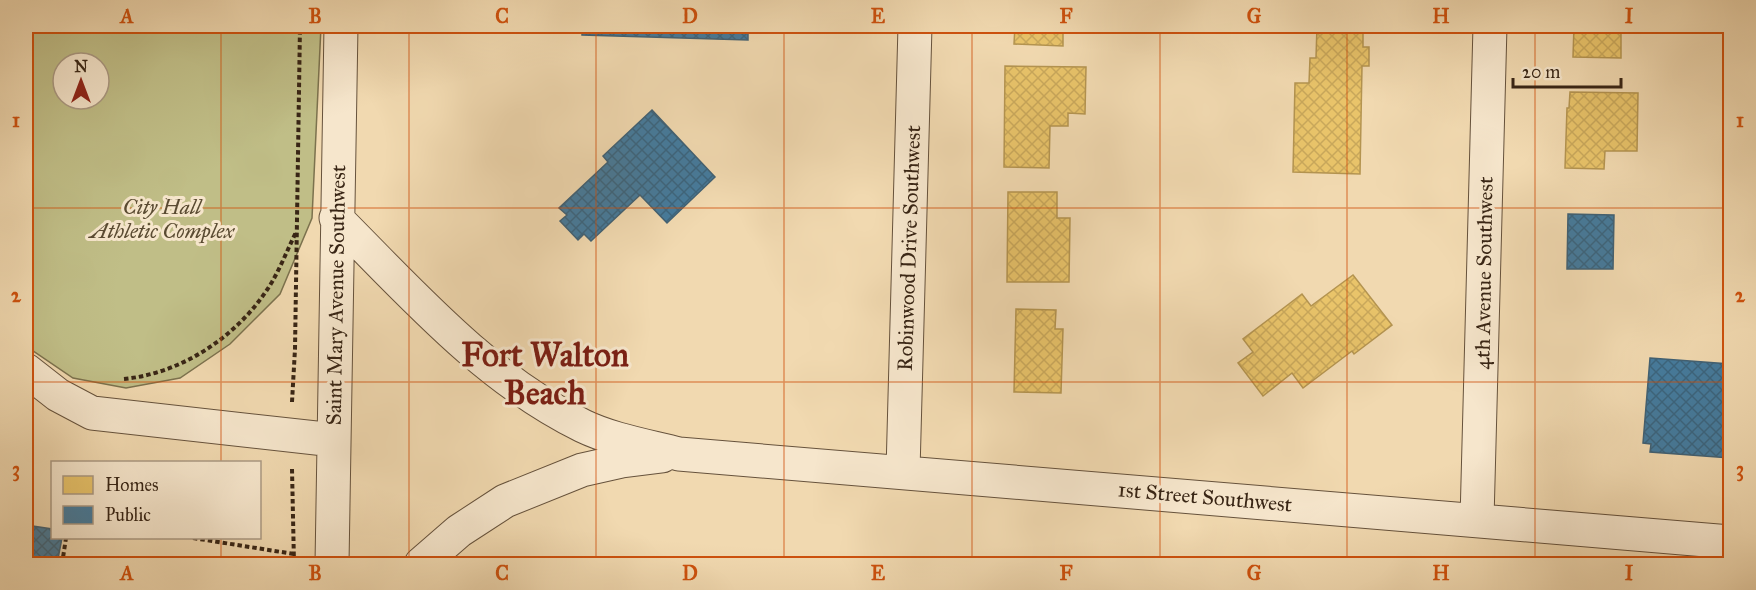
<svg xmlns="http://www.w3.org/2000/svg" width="1756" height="590" font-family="'IM FELL Great Primer',serif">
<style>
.green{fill:#c0be87;stroke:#7c724e;stroke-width:1.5;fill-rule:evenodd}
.homes{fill:url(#homes-cross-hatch);stroke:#b49450;stroke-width:1.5}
.public{fill:url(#public-cross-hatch);stroke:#416174;stroke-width:1.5}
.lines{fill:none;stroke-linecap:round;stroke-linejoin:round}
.minor-casing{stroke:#66523c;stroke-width:35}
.path{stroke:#382515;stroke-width:4;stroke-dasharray:4.5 3;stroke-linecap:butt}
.minor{stroke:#f6e6cc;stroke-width:33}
.grid{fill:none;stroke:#ce510d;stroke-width:1.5;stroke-opacity:0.55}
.labels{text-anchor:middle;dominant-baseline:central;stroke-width:6;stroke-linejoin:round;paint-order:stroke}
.park-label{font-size:21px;font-style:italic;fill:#5a4b32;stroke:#f6e6cc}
.street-label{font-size:21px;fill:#382515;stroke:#f6e6cc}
.town-label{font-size:33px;font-weight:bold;fill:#7a1f14;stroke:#f6e6cc}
.neatline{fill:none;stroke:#ce510d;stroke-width:2}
.grid-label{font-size:20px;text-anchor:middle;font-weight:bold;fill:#ce510d}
</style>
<defs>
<pattern id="homes-cross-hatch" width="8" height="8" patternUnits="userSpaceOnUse" patternTransform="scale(1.5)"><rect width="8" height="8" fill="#e9c46a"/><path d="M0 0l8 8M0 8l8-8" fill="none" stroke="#c9a85b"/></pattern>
<pattern id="public-cross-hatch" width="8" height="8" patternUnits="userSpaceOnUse" patternTransform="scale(1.5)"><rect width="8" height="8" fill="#457b9d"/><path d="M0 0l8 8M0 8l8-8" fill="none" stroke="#3b657f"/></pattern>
</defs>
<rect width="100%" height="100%" fill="#f1d9b0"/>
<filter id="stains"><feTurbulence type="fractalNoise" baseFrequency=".00333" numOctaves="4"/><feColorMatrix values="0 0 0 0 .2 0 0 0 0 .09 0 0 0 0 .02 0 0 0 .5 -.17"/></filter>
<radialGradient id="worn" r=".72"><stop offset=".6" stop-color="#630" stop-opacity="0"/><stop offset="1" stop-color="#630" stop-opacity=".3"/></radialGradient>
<path class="green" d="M26,26H321L312,218L280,294L230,344L180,378L126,388L73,378L26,346ZM63,63H99V99H63Z"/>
<path class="homes" d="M1015,26H1063V46L1014,44Z
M1317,26H1363V47H1369V66H1362L1360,174L1293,172L1295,83H1309L1310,58H1316Z
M1574,26H1621V58L1573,57Z
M1005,66L1086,67L1085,114L1068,113V126H1050L1049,168L1004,167Z
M1570,92L1638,93L1637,151H1605L1604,169L1565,168L1567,108H1569Z
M1008,192H1057V218H1070L1069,282H1007Z
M1353,275L1392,325L1354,354L1352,351L1303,388L1292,373L1263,396L1238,363L1253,352L1243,339L1302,294L1311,306Z
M1016,309L1056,310L1055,329H1063L1061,393L1014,392Z"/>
<path class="public" d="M582,26H748V40L582,35Z
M652,110L715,177L667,223L640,195L591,241L584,234L578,240L560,221L567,215L559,208L608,162L603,156Z
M1568,214L1614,215L1613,269H1567Z
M1650,358L1730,364V458L1650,452L1651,444L1643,443Z
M26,525L52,529V538H62L57,564H26Z"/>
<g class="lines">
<g class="minor-casing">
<path id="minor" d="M336,218C412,294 485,378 583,426C612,440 648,446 679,454L1730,542
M26,370L58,395L92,413L334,440
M903,471L915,26
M1477,520L1490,26
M332,564L341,26
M421,564L459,531L505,501L582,470L622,461L662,456"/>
</g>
<path class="path" d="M124,379C184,373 241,334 272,282C281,266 288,249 296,232
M292,402L295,349L300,26
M292,469L294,564
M193,538L294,554
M62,564L66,538"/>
<use href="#minor" class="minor"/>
</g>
<path class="grid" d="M221,26V462M409,26V564M596,26V564M784,26V564M972,26V564M1160,26V564M1347,26V564M1535,26V564M26,208H1730M26,382H1730M221,538V564"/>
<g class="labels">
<g class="park-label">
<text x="162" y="207">City Hall<tspan x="162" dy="24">Athletic Complex</tspan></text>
</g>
<g class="street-label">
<text transform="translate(909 248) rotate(-88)">Robinwood Drive Southwest</text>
<text transform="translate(1484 273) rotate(-89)">4th Avenue Southwest</text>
<text transform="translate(336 295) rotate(-89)">Saint Mary Avenue Southwest</text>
<text transform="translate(1205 497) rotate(5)">1st Street Southwest</text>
</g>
<g class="town-label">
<text x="545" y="355">Fort Walton<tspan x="545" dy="38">Beach</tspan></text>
</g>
</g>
<rect width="1756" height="590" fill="none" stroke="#f1d9b0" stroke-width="66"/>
<rect x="51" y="461" width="210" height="78" fill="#f6e6cc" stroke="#aa9983" stroke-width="1.5"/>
<rect x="63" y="476" width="30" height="18" fill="#e9c46a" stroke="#aa9983" stroke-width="1.5"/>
<text x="105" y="491" font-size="18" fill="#382515">Homes</text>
<rect x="63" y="506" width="30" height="18" fill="#457b9d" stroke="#aa9983" stroke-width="1.5"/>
<text x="105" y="521" font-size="18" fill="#382515">Public</text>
<g transform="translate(81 81)"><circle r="28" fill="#f6e6cc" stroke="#aa9983" stroke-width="1.5"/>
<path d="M0-4.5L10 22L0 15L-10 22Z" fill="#8f2418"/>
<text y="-9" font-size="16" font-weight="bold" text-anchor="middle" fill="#382515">N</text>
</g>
<path d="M1513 78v9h108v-9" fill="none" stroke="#382515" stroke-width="3"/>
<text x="1522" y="78" font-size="18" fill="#382515" stroke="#f6e6cc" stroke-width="4.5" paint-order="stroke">20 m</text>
<rect x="33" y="33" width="1690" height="524" class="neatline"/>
<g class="grid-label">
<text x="127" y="23">A</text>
<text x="315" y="23">B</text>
<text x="502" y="23">C</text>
<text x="690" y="23">D</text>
<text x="878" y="23">E</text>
<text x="1066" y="23">F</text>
<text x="1254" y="23">G</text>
<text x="1441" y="23">H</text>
<text x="1629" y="23">I</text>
<text x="16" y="127">1</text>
<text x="1740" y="127">1</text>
<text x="16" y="302">2</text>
<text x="1740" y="302">2</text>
<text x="16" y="476">3</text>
<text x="1740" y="476">3</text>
<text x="127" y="580">A</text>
<text x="315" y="580">B</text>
<text x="502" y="580">C</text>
<text x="690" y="580">D</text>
<text x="878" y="580">E</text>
<text x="1066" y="580">F</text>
<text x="1254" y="580">G</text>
<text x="1441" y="580">H</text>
<text x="1629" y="580">I</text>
</g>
<rect width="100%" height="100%" filter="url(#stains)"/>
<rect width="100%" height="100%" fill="url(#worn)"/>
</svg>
